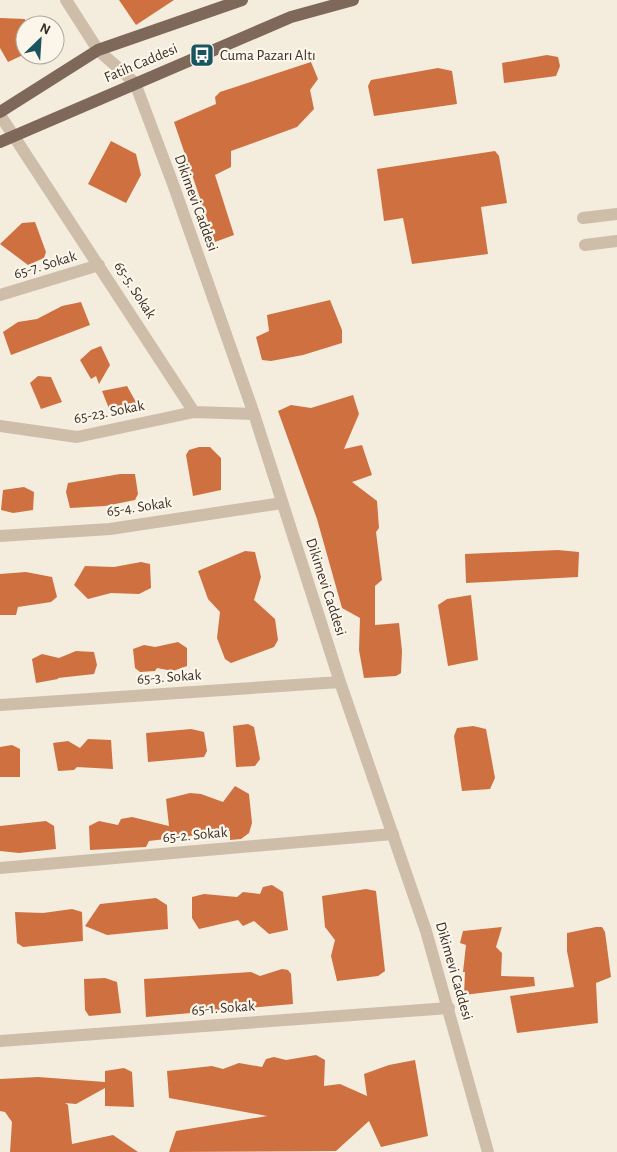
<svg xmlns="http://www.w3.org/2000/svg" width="617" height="1152" font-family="'Alegreya Sans',sans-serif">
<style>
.building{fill:#cf7040}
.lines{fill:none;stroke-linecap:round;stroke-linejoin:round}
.minor{stroke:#cebda8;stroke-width:12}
.major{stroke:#7d6859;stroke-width:12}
.labels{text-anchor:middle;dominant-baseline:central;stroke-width:4.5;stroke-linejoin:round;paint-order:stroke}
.poi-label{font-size:15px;fill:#3a3029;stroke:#fbf5ea;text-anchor:start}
.street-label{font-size:15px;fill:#3a3029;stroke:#fbf5ea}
</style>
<rect width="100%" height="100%" fill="#f4ecdd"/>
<path class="building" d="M119,0H174L136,25Z
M0,18L25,19V54L8,62L0,48Z
M547,55L558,57L560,66L556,76L504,83L502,63Z
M311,62L318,79L310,90L314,109L297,127L231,151V167L215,175L234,235L215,242L174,122L216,104L215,97L220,92Z
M438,68L452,71L457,104L374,116L368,86L371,80Z
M111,141L136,154L141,175L126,203L88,184Z
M495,151L499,156L507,203L481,207L488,254L412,264L403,218L384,221L377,169Z
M35,222L46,252L44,258L28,265L0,244L22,223Z
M330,300L342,330V343L303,355L271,361L262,360L256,337L269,331L267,315Z
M81,302L90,325L11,355L3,332L18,322L37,319L62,306Z
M101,346L110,365L99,384L96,376L91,379L80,360L91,350Z
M38,376L51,377L62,402L41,409L30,383Z
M127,386L137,404L112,416L102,391Z
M353,395L359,414L344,449L362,445L372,475L352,482L377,501L379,528L376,532L382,580L375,586V625L399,623L402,651L401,673L396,676L364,678L359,650L360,618L342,608L317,519L278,411L291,405L311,408Z
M199,447H210L221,458V490L193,496L186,455L189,450Z
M120,474H135L138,494L135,500L105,506L70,508L66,492L68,483Z
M24,487L34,492L33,510L13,513L1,510L3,490Z
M558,550L579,552L578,577L466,583L465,554Z
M245,551L255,552L261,577L254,600L275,619L278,640L274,647L231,663L225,659L217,638L220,612L208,599L198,571Z
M141,562L150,564L151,588L139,594L111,593L88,599L74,585L85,566L114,567Z
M26,572L52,577L57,597L51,602L18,607L16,615H0V574Z
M471,595L478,660L448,666L438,605L447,599Z
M178,642L187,648V666L173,671L157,668L155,671L140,672L135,668L133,649L144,645L155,647Z
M76,651L94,652L97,665L94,674L58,678V679L36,683L32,659L42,654L59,658Z
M248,724L254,727L260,759L255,766L236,767L233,726Z
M473,726L486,729L495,778L490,789L462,791L454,736L457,728Z
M191,729L204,732L207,751L204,757L148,762L146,733Z
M88,739L111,740L113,769L77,767L74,770L58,771L53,743L68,741L80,748Z
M12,745L20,749V777H0V747Z
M235,786L249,794L252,823L249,833L241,839L230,840V831L149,841L146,847L90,850L89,826L99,821L118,825L121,819L132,817L169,826L166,799L190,793L201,794L223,802Z
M46,821L54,826L56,849L19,853L0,851V826Z
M272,885L283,892L288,930L269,934L254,921L243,926L238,920L199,929L192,918V897L204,894L237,897L243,892L260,894L263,887Z
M366,889L376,891L385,971L378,976L337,981L331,956L335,940L325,927L322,896Z
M156,898L167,905L168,929L107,935L85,926L100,904Z
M72,909L82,912L83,941L23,947L17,943L15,912L43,913Z
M502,927L496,947L502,953L501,976L534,977L535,986L464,995L465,972H463L466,945L460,943L463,931Z
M596,927H602L605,932L611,977L596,983L598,1023L517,1033L510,996L574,987L567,951V933Z
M282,969L288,970L291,974L293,1004L146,1017L144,979L251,972L260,976Z
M105,978L117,982L121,1013L89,1016L85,1010L84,979Z
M316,1055L325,1060L324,1086L340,1084L367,1096L364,1074L389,1065L415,1060L428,1136L381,1147L369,1121L336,1151L169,1152L176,1131L267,1116L169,1098L167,1071L212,1066L223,1069L239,1063L262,1067L266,1059L274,1057L286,1060Z
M124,1068L132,1072L134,1107L105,1106V1088L76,1104L65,1103L68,1105L72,1144L113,1135L138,1152H10L12,1122L5,1112L0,1111V1079L38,1077L105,1082V1071Z"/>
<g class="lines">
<path class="minor" d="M66,0L98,50L135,83L173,184L254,414L340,682L426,931L488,1152
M0,115L194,412L254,414
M583,218L617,214
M585,245L617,241
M0,295L99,265
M0,426L77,437L194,412
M0,536L110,529L282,503
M0,705L340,682
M0,868L393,834
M0,1041L449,1008"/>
<path class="major" d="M0,112L98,50L242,0
M0,142L291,17L353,0"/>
</g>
<defs>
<g id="bus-square" transform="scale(1.25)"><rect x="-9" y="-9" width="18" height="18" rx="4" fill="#1a545f" stroke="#fbf5ea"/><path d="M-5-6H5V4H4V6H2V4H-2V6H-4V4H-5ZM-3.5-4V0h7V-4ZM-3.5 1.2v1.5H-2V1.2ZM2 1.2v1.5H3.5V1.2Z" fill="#fff"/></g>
</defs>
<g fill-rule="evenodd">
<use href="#bus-square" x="202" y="55"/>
</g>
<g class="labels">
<g class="poi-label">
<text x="220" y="55">Cuma Pazarı Altı</text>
</g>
<g class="street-label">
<text transform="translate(141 63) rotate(-23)">Fatih Caddesi</text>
<text transform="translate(196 203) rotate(70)">Dikimevi Caddesi</text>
<text transform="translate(45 265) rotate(-17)">65-7. Sokak</text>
<text transform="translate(135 290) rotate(57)">65-5. Sokak</text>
<text transform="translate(109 412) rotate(-11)">65-23. Sokak</text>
<text transform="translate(139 507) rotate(-8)">65-4. Sokak</text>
<text transform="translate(326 587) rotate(72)">Dikimevi Caddesi</text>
<text transform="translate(169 677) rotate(-4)">65-3. Sokak</text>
<text transform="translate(195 835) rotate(-5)">65-2. Sokak</text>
<text transform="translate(454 971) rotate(74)">Dikimevi Caddesi</text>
<text transform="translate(223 1008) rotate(-4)">65-1. Sokak</text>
</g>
</g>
<g transform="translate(40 40) rotate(25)"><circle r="24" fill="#fbf5ea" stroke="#aea69d"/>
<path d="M0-4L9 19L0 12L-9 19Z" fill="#1a545f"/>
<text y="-8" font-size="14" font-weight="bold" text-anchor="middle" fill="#3a3029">N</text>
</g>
</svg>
